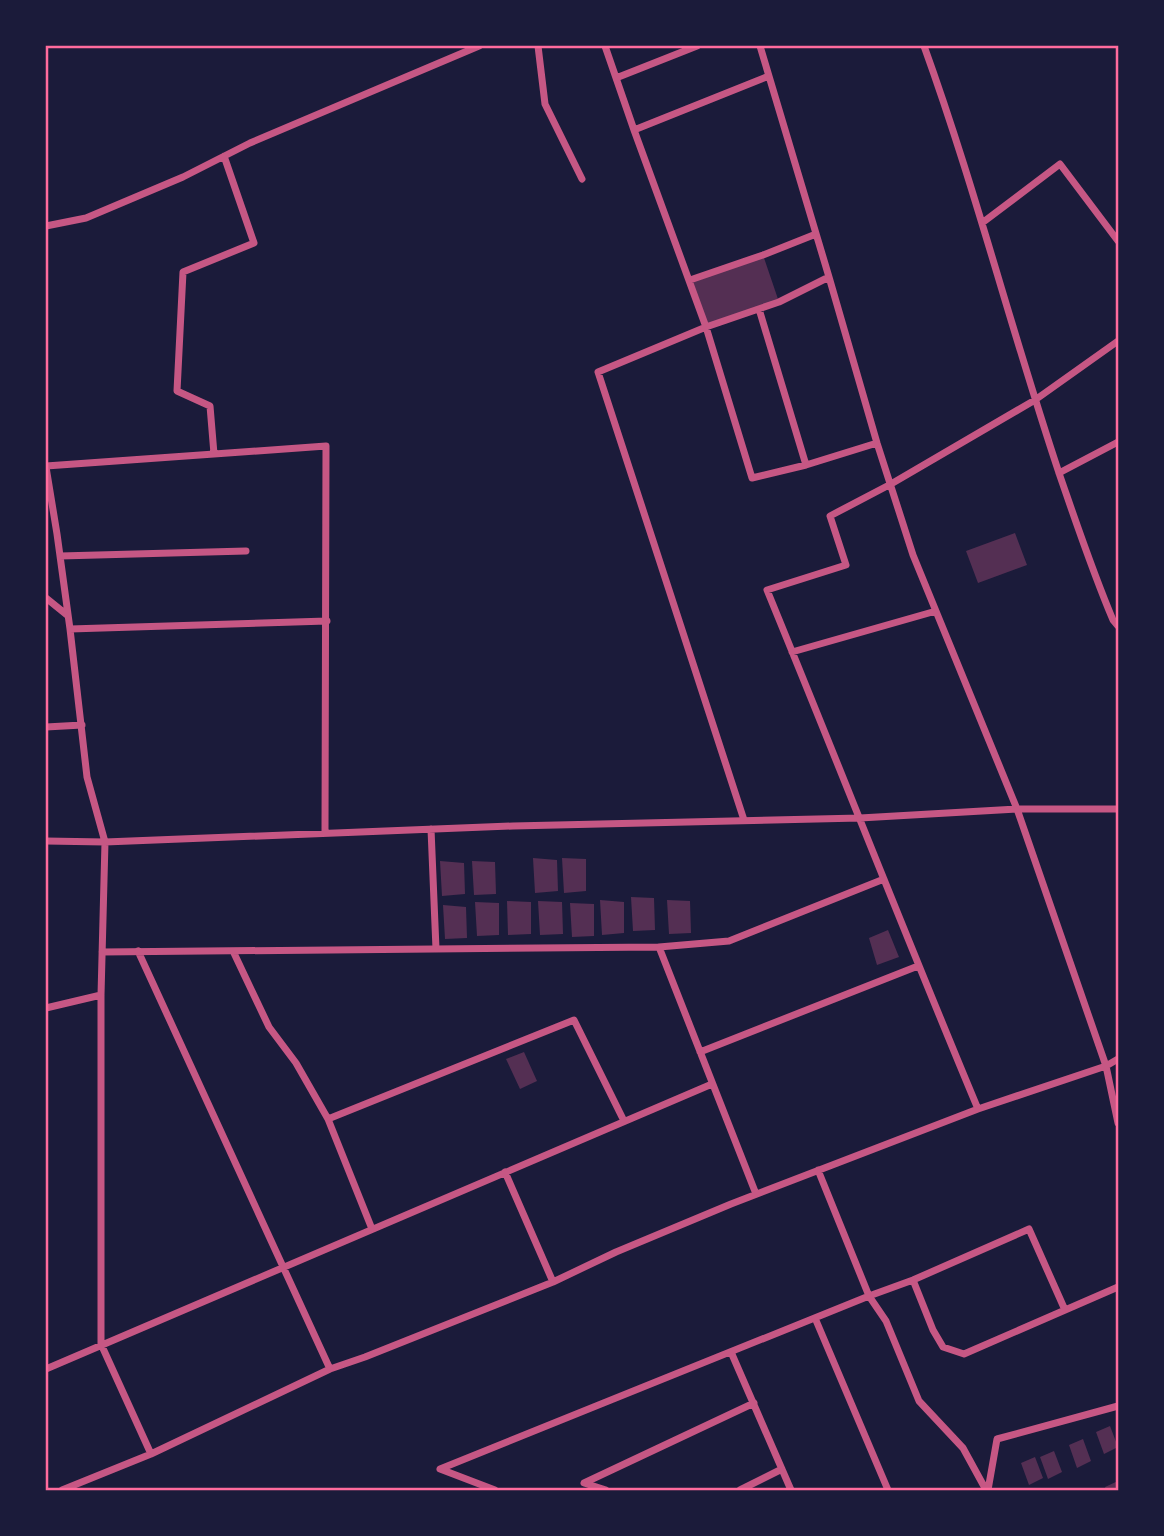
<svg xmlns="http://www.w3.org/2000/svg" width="1164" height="1536" font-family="'DejaVu Sans',sans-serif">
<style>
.building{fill:#542f53}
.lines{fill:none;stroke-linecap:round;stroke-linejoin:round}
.minor{stroke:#c65784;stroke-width:7}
.neatline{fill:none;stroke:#ff6b9d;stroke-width:2.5}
</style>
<rect width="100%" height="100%" fill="#1b1b3a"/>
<path class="building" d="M763,255L779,302L706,327L690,280Z
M1015,533L1027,565L978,583L966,551Z
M533,858L557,860L558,891L535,893Z
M562,858L586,859V891L564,893Z
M440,861L464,863L465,894L442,896Z
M472,861L495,862L496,894L474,895Z
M631,897L654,898L655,930L633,931Z
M600,900L624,902V933L602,935Z
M667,900L690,901L691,933L669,934Z
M507,901L531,902V934L508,935Z
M538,901L562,902L563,934L540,935Z
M475,902L499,903V935L477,936Z
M570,903L594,904V936L572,937Z
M443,905L466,907L467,938L445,939Z
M888,930L899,957L877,965L869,938Z
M524,1052L537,1081L520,1089L506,1059Z
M1110,1426L1118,1447L1104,1454L1096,1432Z
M1083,1439L1091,1461L1077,1468L1069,1445Z
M1054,1451L1062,1472L1048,1479L1040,1457Z
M1035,1457L1043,1478L1029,1485L1021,1463Z
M1118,1481V1490H1106L1105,1487Z"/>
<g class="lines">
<path class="minor" d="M538,46L545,104L582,179
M605,46L634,130L706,327L752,478L806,465L877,443
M760,46L829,277L877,443L913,555L1017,809L1106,1066L1118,1123
M924,46C975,187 1012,333 1060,476C1077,525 1093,573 1113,620L1118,626
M616,78L697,46
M634,130L769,76
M982,223L1060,164L1118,241
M46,226L86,218L183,177L250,143L479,46
M690,280L763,255L816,234
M759,309L806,465
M214,454L210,406L177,391L183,272L254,243L224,156
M46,466L326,446L325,833
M46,467L57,534L70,629L87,777L105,842L101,995V1344L151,1454
M1059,473L1118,442
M60,556L246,551
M46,598L67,615
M70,629L327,621
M792,652L936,611
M46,727L82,725
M744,820L598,372L706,327L779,302L829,277
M431,829L436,949
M46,841L105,842L513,826L860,818L1017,809H1118
M659,947L729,941L884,879
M138,951L330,1369
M233,951L269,1027L296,1063L328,1119L372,1229
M102,952L659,947L756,1194
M46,1008L101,995
M700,1052L918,966
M978,1109C906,937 838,763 767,590L846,565L830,516L891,484L1035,400L1118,341
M328,1119L574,1020L624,1121
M818,1170L869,1296L886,1321L919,1401L963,1448L986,1490
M505,1172L553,1282
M913,1280L933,1330L943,1347L964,1354L1118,1287
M815,1318L888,1490
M731,1352L791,1490
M46,1369L712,1084
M62,1490L151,1454L330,1369L365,1357L553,1282L616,1252L731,1204L978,1109L1106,1066L1118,1059
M495,1490L440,1469L869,1296L913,1280L1029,1229L1065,1310
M606,1490L584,1483L754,1403
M740,1490L782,1469
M988,1490L997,1439L1118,1406"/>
</g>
<rect width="1164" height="1536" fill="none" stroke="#1b1b3a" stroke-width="94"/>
<rect x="47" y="47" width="1070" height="1442" class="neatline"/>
</svg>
